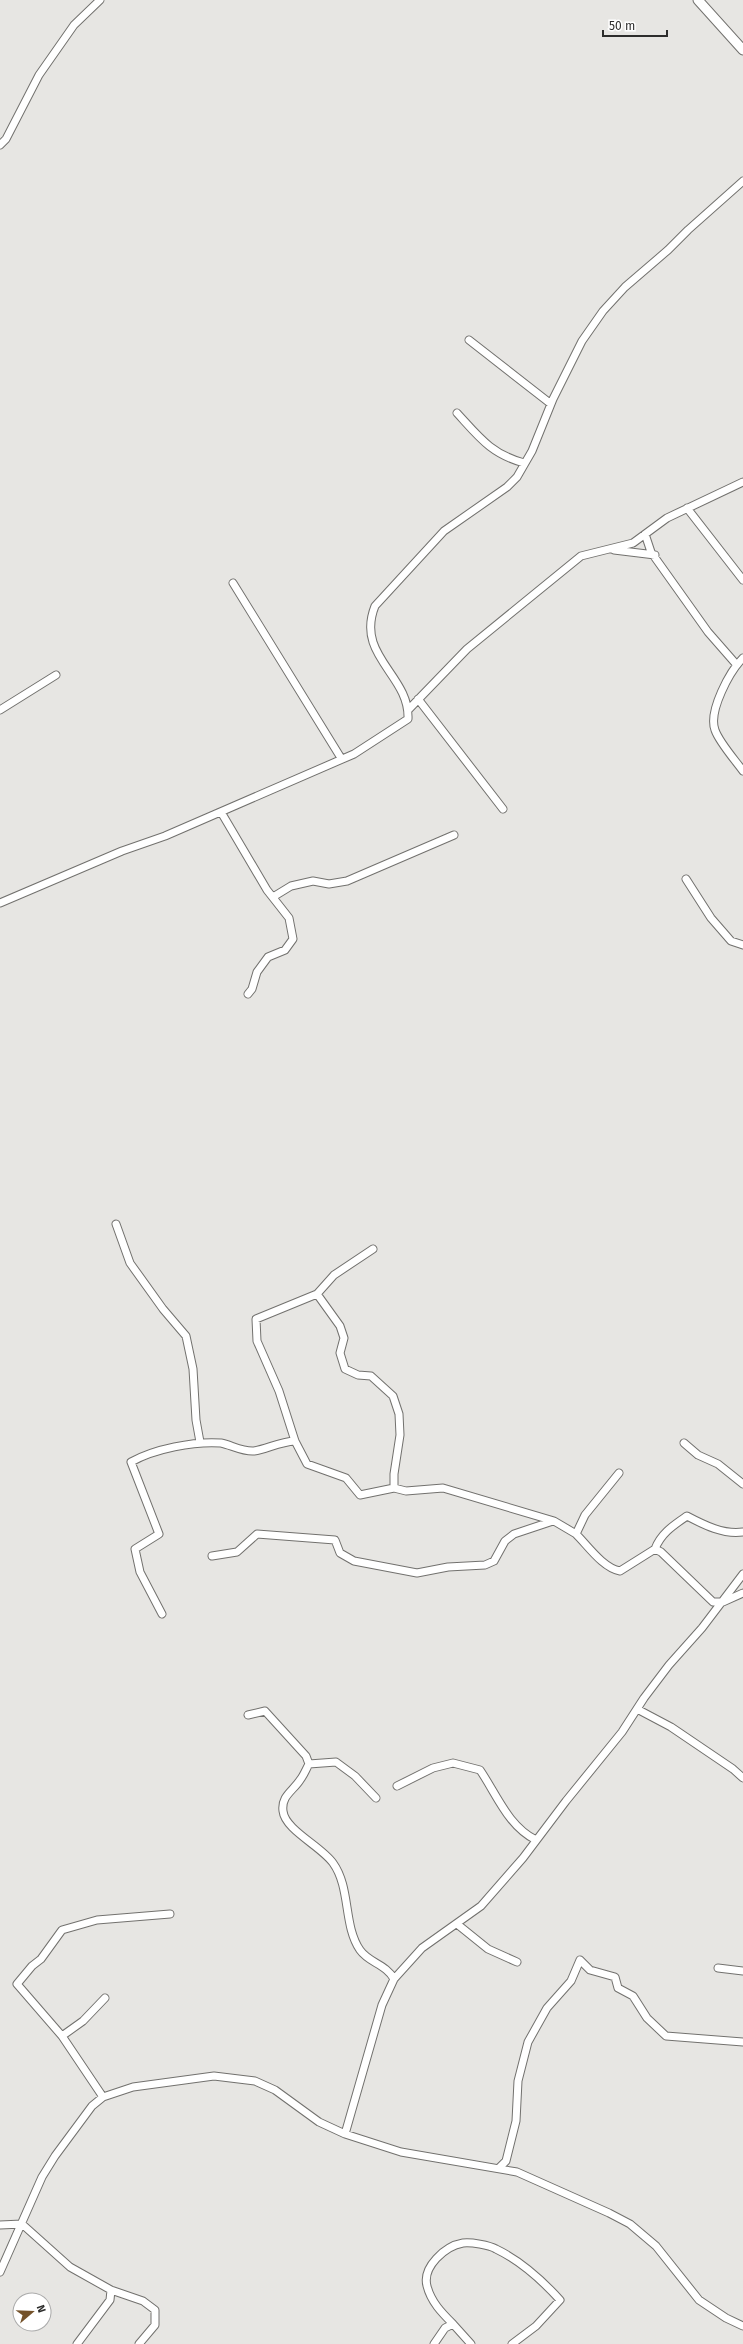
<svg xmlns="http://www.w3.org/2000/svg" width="743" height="2344" font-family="'Fira Sans',sans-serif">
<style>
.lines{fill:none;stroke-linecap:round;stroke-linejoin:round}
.minor-casing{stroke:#72716e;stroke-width:9}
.tertiary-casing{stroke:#72716e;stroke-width:11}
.minor{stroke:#fff;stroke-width:7}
.tertiary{stroke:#fff;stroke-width:9}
</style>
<rect width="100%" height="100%" fill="#e7e6e3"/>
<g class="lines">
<g class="minor-casing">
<path id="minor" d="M0,145L6,139L39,75L74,25L100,0
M469,340L551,404
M457,413C479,437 491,454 524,463
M687,508L743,580
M645,534L651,552L708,632L736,664
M614,550L655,555
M233,583L341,758
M743,658C730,671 708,711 715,730C719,742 735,760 743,771
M418,699L503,809
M409,709L467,649L581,556L633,543L667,518L743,482
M0,710L56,675
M221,812L267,890L289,918L293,939L285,950L268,957L257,972L252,989L248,994
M686,879L711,918L731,941L743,945
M273,897L291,886L313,881L329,884L347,881L454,835
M0,903L122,851L165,836L354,754L408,719C410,675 355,656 375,606L444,531L507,487L517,477L532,451L553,399L582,341L603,311L625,287L668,250L688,230L743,181
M116,1224L130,1263L163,1309L186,1336L193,1369L196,1420L200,1442
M373,1249L334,1275L317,1294L340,1326L344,1338L340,1353L345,1369L358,1375L371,1376L393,1396L399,1414L400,1435L394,1474V1488L406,1491L443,1488L554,1521L576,1534
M317,1294L256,1319L257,1341L279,1391L295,1441L307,1464L346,1478L360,1495L394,1488
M684,1443L698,1455L718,1464L743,1484
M619,1473L585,1515L576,1534C588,1546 603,1568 620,1571L655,1549L661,1552L713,1602H723L743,1593
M655,1549C661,1533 674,1525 687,1516C704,1525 724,1535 743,1532
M212,1556L237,1552L257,1534L335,1540L340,1553L354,1561L417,1573L448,1567L485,1565L494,1561L505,1541L514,1534L553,1521
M162,1614L140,1572L135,1549L159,1534L131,1462C154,1449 194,1441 221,1443C231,1445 243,1452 254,1451C267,1449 279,1442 295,1441
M637,1709L671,1727L733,1769L743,1778
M248,1715L265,1711L306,1756L309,1764
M397,1786L433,1768L453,1763L480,1770C497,1795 508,1826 536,1840
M376,1798L355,1776L336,1762L309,1764C306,1769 304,1775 300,1780C293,1791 281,1796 283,1811C285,1830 321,1846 333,1863C351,1888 343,1925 360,1950C369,1963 386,1964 394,1979
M457,1924L488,1949L517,1962
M718,1968L743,1971
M62,2036L17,1984L32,1966L41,1959L62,1930L97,1920L170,1914
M103,2097L62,2036L83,2021L105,1998
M345,2134L382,2005L394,1979L422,1948L481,1906L523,1858L566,1801L622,1732L644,1698L669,1665L702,1628L743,1574
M499,2168L506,2161L516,2121L518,2081L528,2042L547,2008L571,1981L580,1960L590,1970L615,1977L618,1988L633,1996L647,2018L666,2036L743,2042
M0,2225L22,2224L70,2267L111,2290L143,2301L155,2310V2325L139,2344
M0,2272L42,2177L55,2156L92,2106L103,2097L133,2087L214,2076L255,2081L275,2090L319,2122L345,2134L401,2152L517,2172L609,2213L630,2224L656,2246L699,2300L726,2318L743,2326
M453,2324C442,2313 431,2302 427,2286C422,2267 445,2246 463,2243C471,2242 489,2245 496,2249C521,2261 541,2279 560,2300L536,2326L512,2344
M77,2344L110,2300L111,2290
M434,2344L445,2328L453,2324L471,2344"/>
</g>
<g class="tertiary-casing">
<path id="tertiary" d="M698,0L743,50"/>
</g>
<use href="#minor" class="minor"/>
<use href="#tertiary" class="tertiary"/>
</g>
<g transform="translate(32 2312) rotate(71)"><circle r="19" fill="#ffffff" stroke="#ababab"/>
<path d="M0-3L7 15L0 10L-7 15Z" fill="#74522a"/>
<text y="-6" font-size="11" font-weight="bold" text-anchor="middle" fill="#2d2d2c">N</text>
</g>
<path d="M603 30v6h64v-6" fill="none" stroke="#2d2d2c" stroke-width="2"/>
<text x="609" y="30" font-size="12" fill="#2d2d2c" stroke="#ffffff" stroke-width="3" paint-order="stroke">50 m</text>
</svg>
